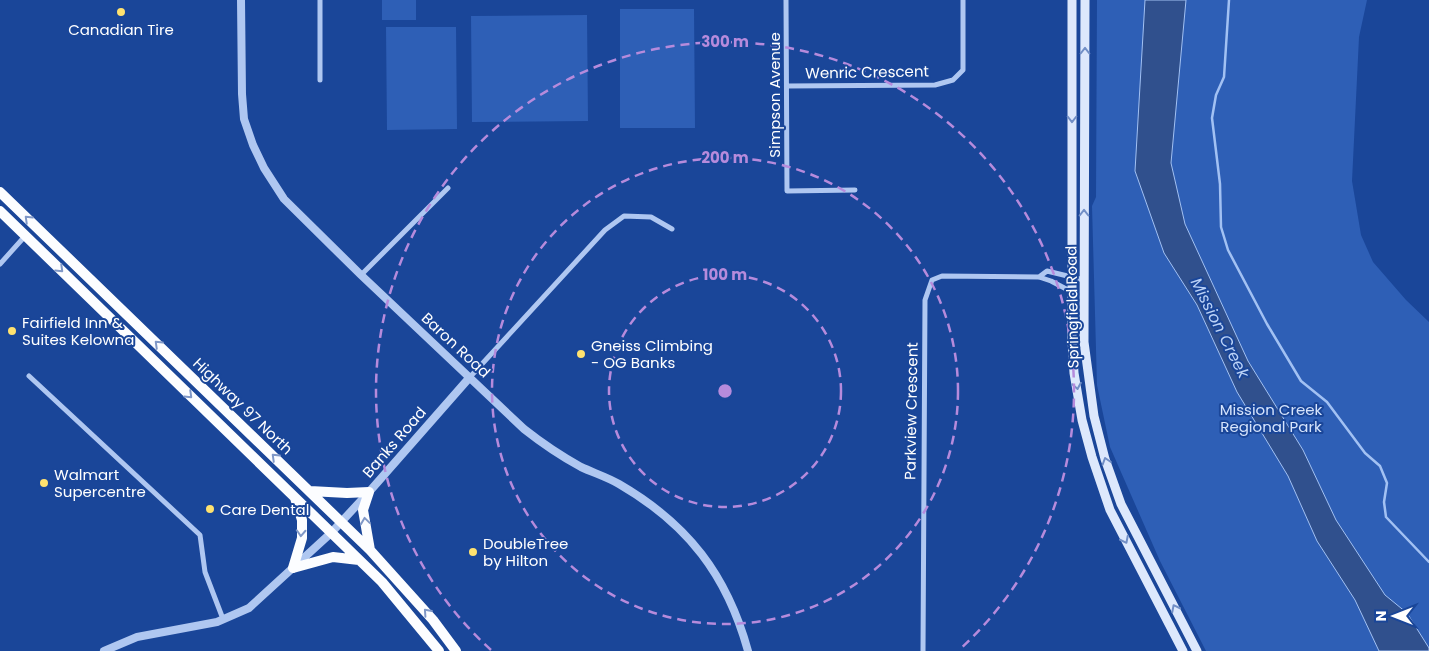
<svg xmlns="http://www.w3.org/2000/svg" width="1429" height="651" font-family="Poppins,sans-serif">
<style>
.green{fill:#2e5fb6}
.water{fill:#30508d;stroke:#a2c1f3}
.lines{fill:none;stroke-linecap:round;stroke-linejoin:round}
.stream{stroke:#a2c1f3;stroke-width:2.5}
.minor{stroke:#afc7f1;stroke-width:5}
.tertiary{stroke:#afc7f1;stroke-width:8}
.secondary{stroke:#dde8fc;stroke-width:9}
.trunk{stroke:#fcfdff;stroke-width:10}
.oneway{stroke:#728fc6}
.oneway2{stroke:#8098c7}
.ring{fill:none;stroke:#b68bdc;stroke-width:2.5;stroke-dasharray:9 6}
.poi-dot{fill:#ffe26f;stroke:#1a4699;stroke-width:2}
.labels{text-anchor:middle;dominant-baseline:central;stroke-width:4;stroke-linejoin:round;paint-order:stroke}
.poi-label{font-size:15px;fill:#fff;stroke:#1a4699;text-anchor:start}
.street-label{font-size:15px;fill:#fff;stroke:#1a4699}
.park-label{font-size:15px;fill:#d6e4fc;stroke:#1a4699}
.water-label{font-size:16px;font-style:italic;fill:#bbd2f7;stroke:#1a4699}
.centre{fill:#b68bdc;stroke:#1a4699;stroke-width:2.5}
.ring-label{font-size:15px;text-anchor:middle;font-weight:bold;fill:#b68bdc;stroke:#1a4699;stroke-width:4;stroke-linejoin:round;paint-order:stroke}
</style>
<rect width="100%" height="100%" fill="#1a4699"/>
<path class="green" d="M382,0H416V20H382Z
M1097,0H1367L1359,37L1352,181L1361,235L1373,262L1406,300L1429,322V651H1206L1160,561L1110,447L1097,385L1092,206L1096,197Z
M620,9H694L695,128H620Z
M587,15L588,121L472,122L471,16Z
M386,27H456L457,129L387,130Z"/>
<path class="water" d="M1145,0H1186L1171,163L1185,224L1248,361L1303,450L1336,520L1385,595L1407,613L1429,648V651H1379L1355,600L1317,541L1288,476L1237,392L1197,305L1164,253L1135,171Z"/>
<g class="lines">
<path class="stream" d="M1229,0L1224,77L1216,95L1212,118L1220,184L1221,227L1228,250L1267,324L1301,381L1327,402L1365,453L1380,466L1387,483L1384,502L1386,517L1429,562"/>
<path class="minor" d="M786,0L787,191L855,190
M320,80V0
M787,86L935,85L953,80L963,70V0
M0,264L26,235
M361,275L448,188
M1039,277L1047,271L1084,280
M29,376L200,535L205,572L223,619
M470,377L605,230L624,216L651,217L672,229
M923,651L925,300L932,280L942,276L1039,277L1051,281L1072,292"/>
<path class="tertiary" d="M241,0L242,94L244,119L253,145L264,168L284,199L361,275L524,429C543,444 561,456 581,467C594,473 607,477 619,484C688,524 727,575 748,651
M104,651L137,637L217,622L249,608L331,533L369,492L470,377"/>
<path class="secondary" d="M1072,0V340L1074,373L1082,420L1092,457L1110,510L1183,651
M1085,0L1084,342L1094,416L1105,459L1121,504L1197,651"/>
<path class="trunk" d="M0,192L370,550L433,620L456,651
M0,211L382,582L439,651
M310,491L347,493L369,492L363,510L370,550
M293,568L302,538V520L295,498
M293,568L333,557L359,560"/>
</g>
<defs><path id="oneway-chevron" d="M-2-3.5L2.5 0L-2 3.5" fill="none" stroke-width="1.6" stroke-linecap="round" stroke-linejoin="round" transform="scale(1.25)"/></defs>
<g class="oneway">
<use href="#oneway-chevron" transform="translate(1085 51) rotate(-90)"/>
<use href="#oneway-chevron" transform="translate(1072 119) rotate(90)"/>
<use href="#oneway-chevron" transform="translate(1084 213) rotate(-90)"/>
<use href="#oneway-chevron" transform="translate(1077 386) rotate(80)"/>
<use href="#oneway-chevron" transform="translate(1106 461) rotate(-108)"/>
<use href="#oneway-chevron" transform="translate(1125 540) rotate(63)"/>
<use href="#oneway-chevron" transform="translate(1175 608) rotate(-117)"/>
</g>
<g class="oneway2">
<use href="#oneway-chevron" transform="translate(28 219) rotate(-136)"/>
<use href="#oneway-chevron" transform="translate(60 269) rotate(44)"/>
<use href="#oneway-chevron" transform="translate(158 344) rotate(-136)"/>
<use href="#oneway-chevron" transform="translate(189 395) rotate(44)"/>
<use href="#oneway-chevron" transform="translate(275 457) rotate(-136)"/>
<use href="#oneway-chevron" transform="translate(365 521) rotate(-98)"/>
<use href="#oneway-chevron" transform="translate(301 533) rotate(93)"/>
<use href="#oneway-chevron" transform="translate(427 612) rotate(-132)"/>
</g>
<g class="ring">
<circle cx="725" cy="391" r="116"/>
<circle cx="725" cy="391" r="233"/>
<path d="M491 650A349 349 0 1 1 959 650"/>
</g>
<g class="poi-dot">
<circle cx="121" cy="12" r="5"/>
<circle cx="12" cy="331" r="5"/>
<circle cx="581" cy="354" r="5"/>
<circle cx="44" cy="483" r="5"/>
<circle cx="210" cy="509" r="5"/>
<circle cx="473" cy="552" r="5"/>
</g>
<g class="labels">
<g class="poi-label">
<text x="121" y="29" text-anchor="middle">Canadian Tire</text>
<text x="22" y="322">Fairfield Inn &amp;<tspan x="22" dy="17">Suites Kelowna</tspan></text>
<text x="591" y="345">Gneiss Climbing<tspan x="591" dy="17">- OG Banks</tspan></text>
<text x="54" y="474">Walmart<tspan x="54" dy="17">Supercentre</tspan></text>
<text x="220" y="509">Care Dental</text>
<text x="483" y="543">DoubleTree<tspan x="483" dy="17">by Hilton</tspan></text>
</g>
<g class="street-label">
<text transform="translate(867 72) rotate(-1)">Wenric Crescent</text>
<text transform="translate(774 95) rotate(-90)">Simpson Avenue</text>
<text transform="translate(1072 307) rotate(-91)">Springfield Road</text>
<text transform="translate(456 345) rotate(43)">Baron Road</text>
<text transform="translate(243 406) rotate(44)">Highway 97 North</text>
<text transform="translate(911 411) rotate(-89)">Parkview Crescent</text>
<text transform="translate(394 442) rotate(-49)">Banks Road</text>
</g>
<g class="park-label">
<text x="1271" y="409">Mission Creek<tspan x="1271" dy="17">Regional Park</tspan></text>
</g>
<g class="water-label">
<text transform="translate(1220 328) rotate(63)">Mission Creek</text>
</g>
</g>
<circle cx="725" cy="391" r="8" class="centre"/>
<g class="ring-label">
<text x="725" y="47">300 m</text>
<text x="725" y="163">200 m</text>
<text x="725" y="280">100 m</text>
</g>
<g transform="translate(1394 616) rotate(270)" stroke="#1a4699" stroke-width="4" paint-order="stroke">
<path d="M0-4L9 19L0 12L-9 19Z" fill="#ffffff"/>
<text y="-8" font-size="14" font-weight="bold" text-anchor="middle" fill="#ffffff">N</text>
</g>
</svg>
